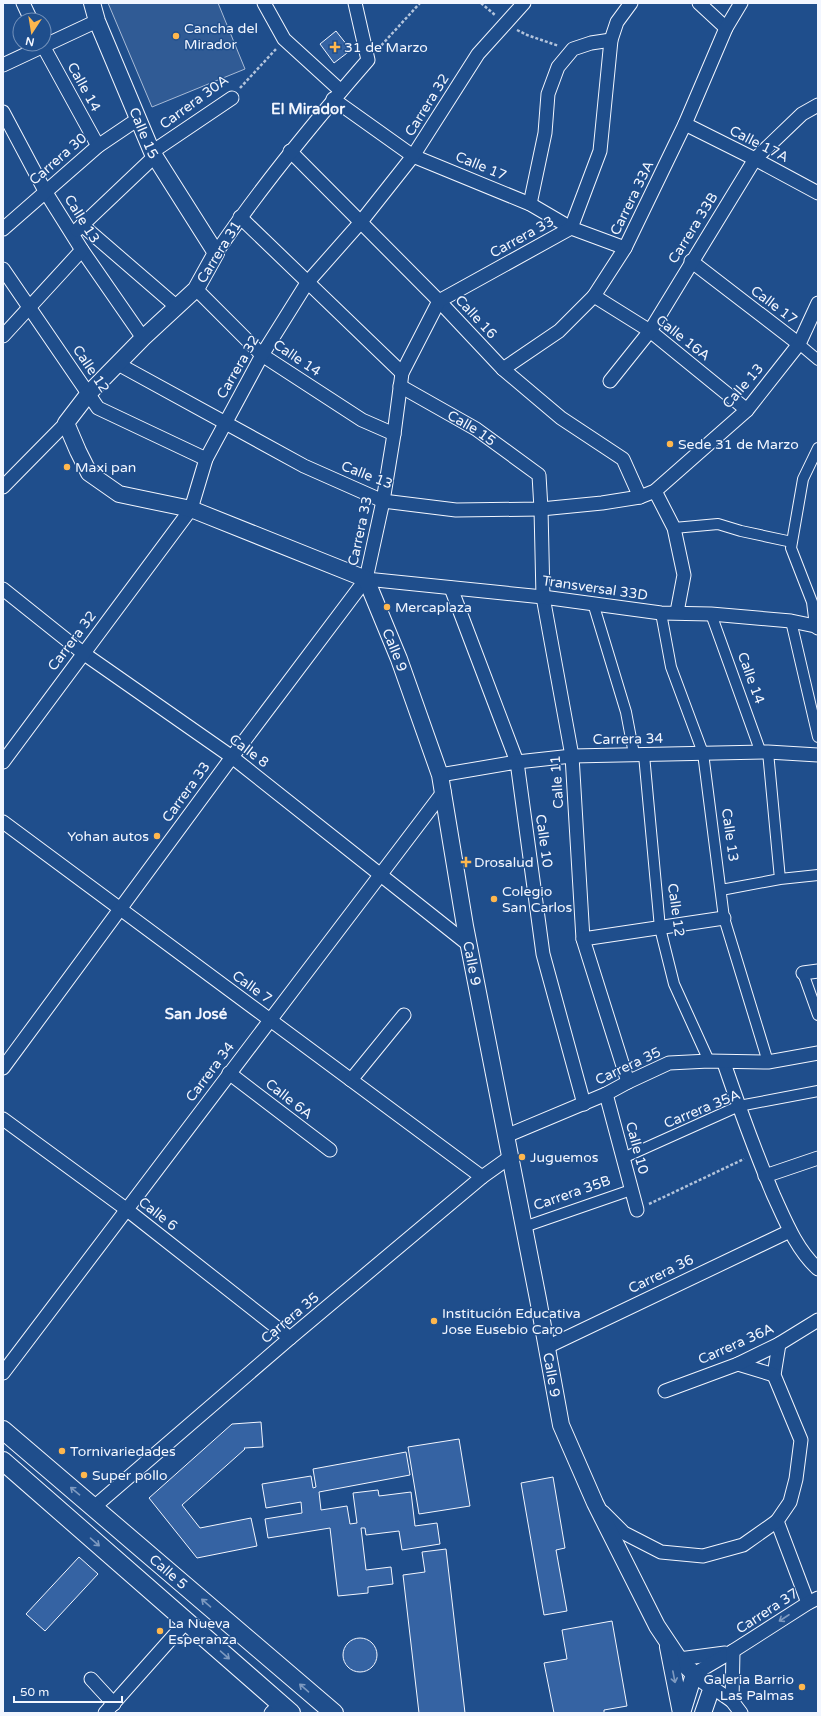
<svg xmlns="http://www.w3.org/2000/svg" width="821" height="1716" font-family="'Varela Round',sans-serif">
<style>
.built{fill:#305b95;stroke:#a8bbd7}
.building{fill:#3563a3;stroke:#f2f6ff}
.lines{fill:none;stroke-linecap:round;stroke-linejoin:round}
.pedestrian-casing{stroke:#f2f6ff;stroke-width:12}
.minor-casing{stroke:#f2f6ff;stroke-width:15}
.tertiary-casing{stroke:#f2f6ff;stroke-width:18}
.secondary-casing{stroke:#f2f6ff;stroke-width:20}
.path{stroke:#b3c4dc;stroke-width:2.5;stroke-dasharray:3 2;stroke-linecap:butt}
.pedestrian{stroke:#1f4e8c;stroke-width:10}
.minor{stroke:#1f4e8c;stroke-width:13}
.tertiary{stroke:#1f4e8c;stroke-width:16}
.secondary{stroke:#1f4e8c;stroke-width:18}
.oneway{stroke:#7e9ac0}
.poi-dot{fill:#ffb74d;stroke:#1f4e8c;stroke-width:1.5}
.labels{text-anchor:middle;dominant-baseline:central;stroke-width:3;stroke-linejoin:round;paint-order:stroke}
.poi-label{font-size:14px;fill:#f2f6ff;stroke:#1f4e8c;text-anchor:start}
.street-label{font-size:14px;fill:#f2f6ff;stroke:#1f4e8c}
.neighbourhood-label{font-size:15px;font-weight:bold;fill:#f2f6ff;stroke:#1f4e8c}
</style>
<rect width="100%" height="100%" fill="#1f4e8c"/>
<path class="built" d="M108,3H218L245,69L152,107Z"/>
<path class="building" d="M336,31L351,50L334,63L320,44Z
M261,1422L263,1447L244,1448L245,1449L182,1505L200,1528L251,1518L257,1546L197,1558L149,1498L232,1424Z
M459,1439L470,1506L419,1514L408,1447Z
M406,1452L410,1475L319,1492L321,1510L347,1506L350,1524L357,1523L353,1493L378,1490L379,1496L411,1492L415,1526L437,1523L440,1544L402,1550L399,1531L366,1535L365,1528H361L366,1570L391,1567L393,1584L368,1587V1593L338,1596L330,1528L268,1538L265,1519L302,1513L301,1502L266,1508L262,1484L311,1476L313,1488L316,1487L313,1469Z
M553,1477L565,1548L556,1550L567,1611L544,1615L521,1483Z
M446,1549L465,1713H419L403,1575L425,1572L422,1552Z
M79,1557L98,1574L45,1631L26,1614Z
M612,1621L627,1706L604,1710V1713H554L544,1663L567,1659L562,1630Z
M343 1655a17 17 0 1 1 34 0a17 17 0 1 1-34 0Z"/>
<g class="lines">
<g class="pedestrian-casing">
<path id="pedestrian" d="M799,344L818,360
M674,528L718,524L741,531L792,542
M593,603L626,712L634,754
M661,613L671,667L703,753L724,918L768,1062
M711,614L761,753
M791,621L818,737
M815,626L812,602L791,548L803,479L818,448
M768,752L780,879
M644,755L660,928L674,984L709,1061
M721,890L780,879L818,875
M803,973L818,1015
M623,1158L739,1106L818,1091
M524,1227L631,1190"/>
</g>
<g class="minor-casing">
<g id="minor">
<path d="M23,3L31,20"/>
<path d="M264,3L284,39L341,91"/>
<path d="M699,3L726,28"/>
<path d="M42,44L98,146"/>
<path d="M3,65L97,21"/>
<path d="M333,99L413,156L530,204L571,228L625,248"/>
<path d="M3,112L45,191L82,250L143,338"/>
<path d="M685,124L755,159L818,193"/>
<path d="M290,151L439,301L503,369L561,418L623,459L640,497"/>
<path d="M152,152L232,98"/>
<path d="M530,204L545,133L548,94L558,67L573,49L591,43L611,40"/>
<path d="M240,217L402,373"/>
<path d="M82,225L177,307"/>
<path d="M3,229L98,146L138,119"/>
<path d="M77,230L155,156"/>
<path d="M216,253C262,185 314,122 368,60L355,3"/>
<path d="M691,261L799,344"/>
<path d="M3,269L98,408L206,459"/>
<path d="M196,289L262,355L362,420L394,434"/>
<path d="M594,296L650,331L747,410"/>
<path d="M3,336L82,250"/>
<path d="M118,364L304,466L383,501L456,510L541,509L602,503L640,497L655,491L747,410L799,344L818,303"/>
<path d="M503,369L559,331L594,296L625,248L685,124L726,28L741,3"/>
<path d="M610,381L650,331L755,159L802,114L818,105"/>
<path id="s1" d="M400,386L476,429L539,475L541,509L543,597L572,756L583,939L628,1082"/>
<path d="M3,487L66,423"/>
<path d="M655,491L674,528L684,575L677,612"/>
<path d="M366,579L543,597L661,613L711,614L791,621L815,626L818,628"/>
<path d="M451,588L517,762L543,954L584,1104"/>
<path d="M3,589L83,653L232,757L469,945"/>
<path d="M3,762L191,509L206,459L262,355L307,283L360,223L413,156L478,54L524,3"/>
<path d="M440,775L517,762L572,756L768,752L818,755"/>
<path d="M3,822L482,1177"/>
<path d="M583,939L724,918"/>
<path d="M803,973L818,971"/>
<path d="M724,1063C739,1107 755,1151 773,1194C785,1220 796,1249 818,1269"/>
<path d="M3,1068L232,757L366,579L383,501L394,434L402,373L439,301L571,228L600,151L611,40L617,22L631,3"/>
<path d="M229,1073L330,1150"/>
<path d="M351,1080L404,1015"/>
<path d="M606,1094L637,1210"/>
<path d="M3,1119L126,1209L290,1338"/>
<path d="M506,1136L606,1094L628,1082L669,1063L709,1061L768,1062L818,1053"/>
<path d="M765,1176L818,1158"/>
<path d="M779,1344L774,1375L801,1440L796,1479L790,1502L777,1521L808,1603"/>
<path d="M547,1347L790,1231"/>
<path d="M738,1364L774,1375"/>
<path d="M3,1373C149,1179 297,985 444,791"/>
<path d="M665,1391L738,1364L779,1344L818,1320"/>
<path d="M94,1507L290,1338L482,1177L510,1157"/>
<path d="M603,1512L624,1533L661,1552L703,1556L743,1545L777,1521"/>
<path d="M679,1659L725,1653"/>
<path d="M694,1674L733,1651L808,1603L818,1598"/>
<path d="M91,1679L114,1704"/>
<path d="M712,1687L732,1701L741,1713"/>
<path d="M732,1701L733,1651"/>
<path d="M105,1713L186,1622"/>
<path d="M271,1713L280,1704"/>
</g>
</g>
<g class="tertiary-casing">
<g id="tertiary">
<path id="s2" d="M92,3L97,21L152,152L216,253L196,289L143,338L89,393L66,423L78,451L89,473L119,494L191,509L366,579L399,659L440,775L465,926L538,1299L561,1425L595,1503L657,1626L679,1659L694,1674L712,1687L703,1713"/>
<path d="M668,1647L681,1713"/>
<path d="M682,1713L694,1674"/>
</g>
</g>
<g class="secondary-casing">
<g id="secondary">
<path id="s3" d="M3,1430L334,1713"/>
<path d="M3,1461L291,1713"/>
</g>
</g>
<path class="path" d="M481,3L495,15
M517,30L527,35L559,46
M378,49L420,3
M240,88L276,49
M649,1204L744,1159"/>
<use href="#pedestrian" class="pedestrian"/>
<use href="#minor" class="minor"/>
<use href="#tertiary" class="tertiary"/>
<use href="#secondary" class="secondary"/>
</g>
<defs><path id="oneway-shaft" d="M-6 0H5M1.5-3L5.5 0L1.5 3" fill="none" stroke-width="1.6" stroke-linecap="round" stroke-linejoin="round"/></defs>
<g class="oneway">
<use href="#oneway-shaft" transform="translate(75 1491) rotate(-140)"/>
<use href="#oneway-shaft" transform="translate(95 1542) rotate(41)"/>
<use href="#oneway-shaft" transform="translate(206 1603) rotate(-139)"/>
<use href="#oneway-shaft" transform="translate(784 1618) rotate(147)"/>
<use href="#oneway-shaft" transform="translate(225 1655) rotate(41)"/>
<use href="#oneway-shaft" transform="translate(674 1677) rotate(79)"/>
<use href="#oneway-shaft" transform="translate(304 1688) rotate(-139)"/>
</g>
<g class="poi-dot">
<circle cx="176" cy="36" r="4"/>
<path d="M333 41h4v4h4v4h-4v4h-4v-4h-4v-4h4z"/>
<circle cx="670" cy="444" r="4"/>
<circle cx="67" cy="467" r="4"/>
<circle cx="387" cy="607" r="4"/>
<circle cx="157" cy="836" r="4"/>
<path d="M464 856h4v4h4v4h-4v4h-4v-4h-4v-4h4z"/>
<circle cx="494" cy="899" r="4"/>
<circle cx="522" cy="1157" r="4"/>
<circle cx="434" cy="1321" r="4"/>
<circle cx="62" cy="1451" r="4"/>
<circle cx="84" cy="1475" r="4"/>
<circle cx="160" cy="1631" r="4"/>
<circle cx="802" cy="1687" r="4"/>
</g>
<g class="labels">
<g class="poi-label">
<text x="184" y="28">Cancha del<tspan x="184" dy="16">Mirador</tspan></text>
<text x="344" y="47">31 de Marzo</text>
<text x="678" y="444">Sede 31 de Marzo</text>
<text x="75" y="467">Maxi pan</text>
<text x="395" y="607">Mercaplaza</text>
<text x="149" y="836" text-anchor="end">Yohan autos</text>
<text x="474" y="862">Drosalud</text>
<text x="502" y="891">Colegio<tspan x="502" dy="16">San Carlos</tspan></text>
<text x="530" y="1157">Juguemos</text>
<text x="442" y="1313">Institución Educativa<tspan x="442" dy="16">Jose Eusebio Caro</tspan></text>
<text x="70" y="1451">Tornivariedades</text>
<text x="92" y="1475">Super pollo</text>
<text x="168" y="1623">La Nueva<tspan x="168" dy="16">Esperanza</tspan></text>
<text x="794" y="1679" text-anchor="end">Galeria Barrio<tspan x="794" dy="16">Las Palmas</tspan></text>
</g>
<g class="street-label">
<text transform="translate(84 87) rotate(61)">Calle 14</text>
<text transform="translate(194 102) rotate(-36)">Carrera 30A</text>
<text transform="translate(427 105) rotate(-58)">Carrera 32</text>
<text stroke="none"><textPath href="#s2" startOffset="140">Calle 15</textPath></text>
<text transform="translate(759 144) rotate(27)">Calle 17A</text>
<text transform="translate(58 159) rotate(-41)">Carrera 30</text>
<text transform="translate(481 166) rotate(22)">Calle 17</text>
<text transform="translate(632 198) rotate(-64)">Carrera 33A</text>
<text transform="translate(82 219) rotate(58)">Calle 13</text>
<text transform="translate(693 228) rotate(-58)">Carrera 33B</text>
<text transform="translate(522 237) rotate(-29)">Carrera 33</text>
<text transform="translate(219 252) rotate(-58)">Carrera 31</text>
<text transform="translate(774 305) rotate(37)">Calle 17</text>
<text transform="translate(476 317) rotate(47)">Calle 16</text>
<text transform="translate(683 338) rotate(38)">Calle 16A</text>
<text transform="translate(297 358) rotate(34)">Calle 14</text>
<text transform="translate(238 367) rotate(-60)">Carrera 32</text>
<text transform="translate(91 369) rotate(56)">Calle 12</text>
<text transform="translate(743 386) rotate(-49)">Calle 13</text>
<text stroke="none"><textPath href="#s1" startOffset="83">Calle 15</textPath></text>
<text transform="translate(367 475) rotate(21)">Calle 13</text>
<text transform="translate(360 531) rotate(-78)">Carrera 33</text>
<text transform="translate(595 588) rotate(8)">Transversal 33D</text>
<text transform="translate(72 641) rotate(-53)">Carrera 32</text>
<text stroke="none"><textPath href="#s2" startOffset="939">Calle 9</textPath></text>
<text transform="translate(751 678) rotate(70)">Calle 14</text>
<text transform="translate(628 739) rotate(-1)">Carrera 34</text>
<text transform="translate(249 751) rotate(37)">Calle 8</text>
<text transform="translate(557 782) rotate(-94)">Calle 11</text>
<text transform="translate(186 792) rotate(-54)">Carrera 33</text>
<text transform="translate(730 835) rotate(82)">Calle 13</text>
<text transform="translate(544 841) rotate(82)">Calle 10</text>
<text transform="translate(676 910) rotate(82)">Calle 12</text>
<text stroke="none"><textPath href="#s2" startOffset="1263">Calle 9</textPath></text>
<text transform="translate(252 987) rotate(36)">Calle 7</text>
<text transform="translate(628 1066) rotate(-25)">Carrera 35</text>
<text transform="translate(210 1072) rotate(-53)">Carrera 34</text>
<text transform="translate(289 1099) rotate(38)">Calle 6A</text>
<text transform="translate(702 1109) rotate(-22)">Carrera 35A</text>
<text transform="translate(637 1148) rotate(75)">Calle 10</text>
<text transform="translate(572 1193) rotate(-19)">Carrera 35B</text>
<text transform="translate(158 1214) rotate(38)">Calle 6</text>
<text transform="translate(661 1274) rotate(-26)">Carrera 36</text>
<text transform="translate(290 1318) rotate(-40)">Carrera 35</text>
<text transform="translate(736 1344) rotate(-24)">Carrera 36A</text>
<text stroke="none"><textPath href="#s2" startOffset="1682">Calle 9</textPath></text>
<text stroke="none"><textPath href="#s3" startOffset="218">Calle 5</textPath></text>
<text transform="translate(767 1611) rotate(-33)">Carrera 37</text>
</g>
<g class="neighbourhood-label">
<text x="308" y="109">El Mirador</text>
<text x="196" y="1014">San José</text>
</g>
</g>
<rect width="821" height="1716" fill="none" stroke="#f2f6ff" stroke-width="8"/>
<g transform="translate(32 32) rotate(192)"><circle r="19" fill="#1f4e8c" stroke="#7391ba"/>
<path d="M0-3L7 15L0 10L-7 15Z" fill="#ffb74d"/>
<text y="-6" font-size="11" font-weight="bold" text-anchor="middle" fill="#f2f6ff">N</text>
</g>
<path d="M14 1696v6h108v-6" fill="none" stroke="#f2f6ff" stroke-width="2"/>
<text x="20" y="1696" font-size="12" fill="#f2f6ff" stroke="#1f4e8c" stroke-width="3" paint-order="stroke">50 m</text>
</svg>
